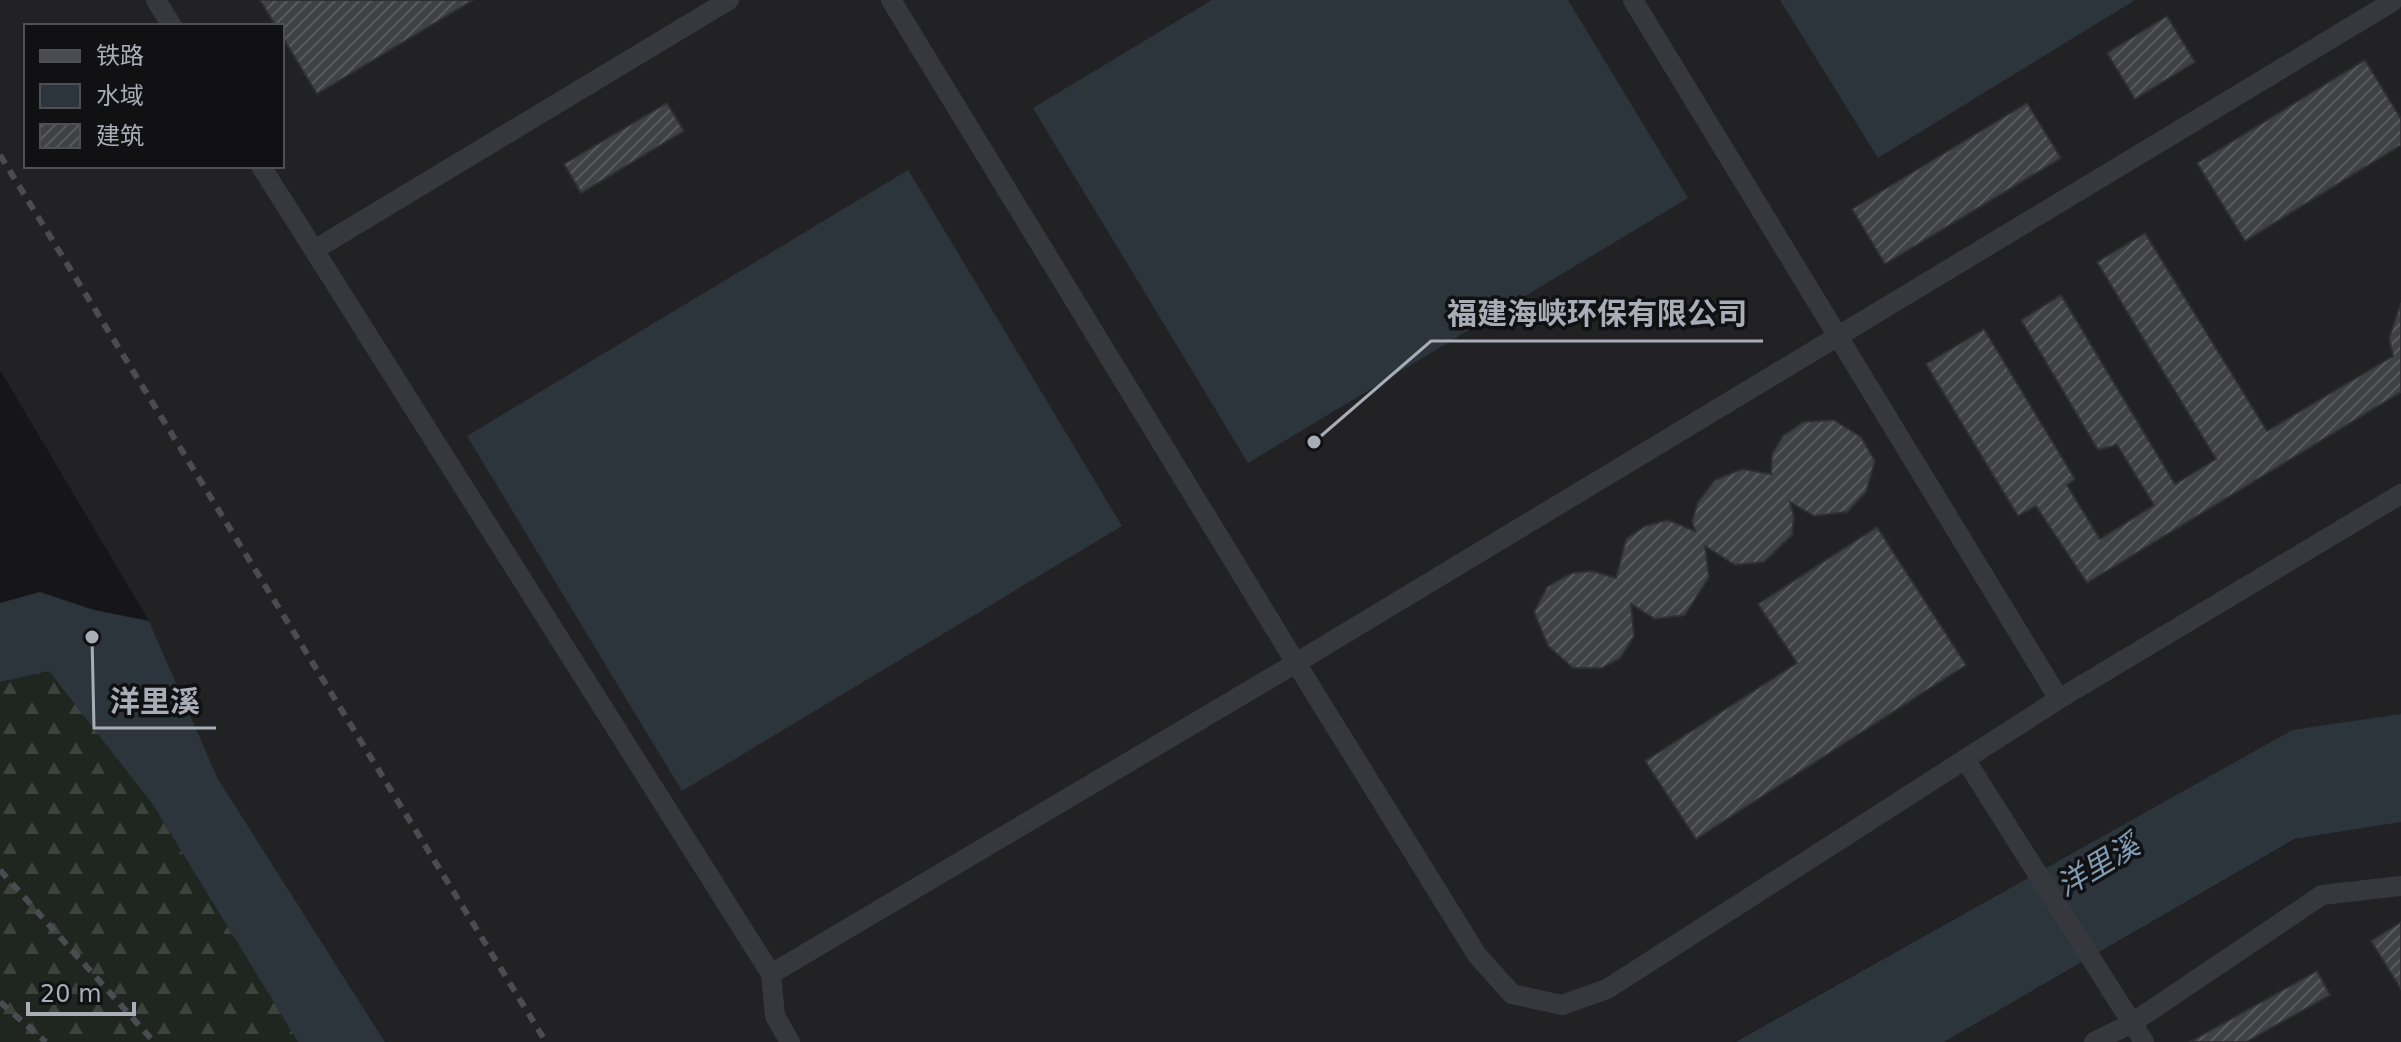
<svg xmlns="http://www.w3.org/2000/svg" width="2401" height="1042" font-family="'DejaVu Sans','Noto Sans SC',sans-serif">
<style>
.built{fill:#222225;fill-rule:evenodd}
.forest{fill:url(#forest-firs)}
.water{fill:#2c353c}
.building{fill:url(#building-hatch);stroke:#303034;stroke-width:2}
.lines{fill:none;stroke-linecap:round;stroke-linejoin:round}
.service{stroke:#37383d;stroke-width:20}
.rail{stroke:#4a4c52;stroke-width:6;stroke-dasharray:10 8;stroke-linecap:butt}
.labels{text-anchor:middle;dominant-baseline:central;stroke-width:7;stroke-linejoin:round;paint-order:stroke}
.water-label{font-size:30px;font-style:italic;fill:#7f9bb3;stroke:#111113}
.leader{fill:none;stroke:#a8adb8;stroke-width:3}
.callout-dot{fill:#a8adb8;stroke:#111113;stroke-width:3}
.callout-label{font-size:30px;text-anchor:middle;font-weight:bold;fill:#a8adb8;stroke:#111113;stroke-width:7;stroke-linejoin:round;paint-order:stroke}
</style>
<defs>
<pattern id="forest-firs" width="22" height="20" patternUnits="userSpaceOnUse" patternTransform="scale(2)"><rect width="22" height="20" fill="#1e261f"/><path d="M5 1l3.5 6h-7zM16 11l3.5 6h-7z" fill="#3c433d"/></pattern>
<pattern id="building-hatch" width="6" height="6" patternUnits="userSpaceOnUse" patternTransform="scale(2)"><rect width="6" height="6" fill="#404145"/><path d="M-1 1l2-2M0 6l6-6M5 7l2-2" fill="none" stroke="#595a5e"/></pattern>
</defs>
<rect width="100%" height="100%" fill="#161618"/>
<path class="built" d="M0,0H2401V718L2292,730L1734,1042H385L218,779L149,621L0,370ZM26,26H282V166H26Z
M2401,822V1042H1944L2296,839Z"/>
<path class="forest" d="M49,670L153,805L298,1042H0V682Z"/>
<path class="water" d="M1212,0H1568L1688,198L1248,463L1033,108Z
M1780,0H2135L1878,158Z
M908,170L1122,526L682,791L467,436Z
M40,592L94,610L149,621L218,779L385,1042H298L153,805L49,671L0,682V603Z
M2401,714V822L2295,839L1944,1042H1735L2292,730Z"/>
<path class="building" d="M260,0H473L317,94L282,36V26H276Z
M2167,16L2195,62L2135,99L2107,53Z
M2365,60L2401,119V145L2245,241L2197,163Z
M667,103L684,131L581,193L564,164Z
M2027,103L2061,158L1885,264L1852,209Z
M2145,233L2267,431L2393,356L2389,338L2401,303V392L2087,583L2036,506L2018,516L1926,364L1984,329L2075,479L2067,485L2100,539L2154,505L2117,445L2098,450L2021,320L2061,295L2175,484L2216,459L2097,262Z
M1834,420L1861,437L1875,461L1866,492L1847,512L1814,516L1790,502L1794,517L1792,535L1764,562L1735,565L1705,546L1709,577L1685,615L1655,619L1631,604L1634,636L1620,658L1602,668H1573L1548,646L1534,612L1547,587L1572,573L1592,571L1616,578L1626,539L1645,526L1668,520L1695,531L1692,521L1698,502L1715,480L1742,469L1771,474L1772,454L1783,436L1803,422Z
M1877,527L1966,665L1696,839L1645,761L1797,663L1758,604Z
M2401,922V989L2371,941Z
M2317,971L2330,995L2246,1042H2190Z"/>
<g class="lines">
<path class="service" d="M156,0L172,26
M891,0L1296,663L2392,2
M1633,0L2059,699
M261,166L771,974L775,1016L790,1042
M314,250L729,0
M1965,759L2144,1042
M771,974L1296,663L1477,955L1512,994L1562,1005L1607,989L2059,699L2401,494
M2094,1042L2132,1023L2322,895L2401,886"/>
<path class="rail" d="M0,155L546,1042
M0,870L154,1042
M0,1002L46,1042"/>
</g>
<g class="labels">
<g class="water-label">
<text transform="translate(2098 865) rotate(-31)">洋里溪</text>
</g>
</g>
<path class="leader" d="M1314 442L1431 341H1763M92 637L94 728H216"/>
<g class="callout-dot">
<circle cx="1314" cy="442" r="8"/>
<circle cx="92" cy="637" r="8"/>
</g>
<g class="callout-label">
<text x="1597" y="324">福建海峡环保有限公司</text>
<text x="155" y="712">洋里溪</text>
</g>
<rect x="24" y="24" width="260" height="144" fill="#111113" stroke="#4d4f55" stroke-width="2"/>
<rect x="40" y="50" width="40" height="12" fill="#4a4c52" stroke="#4d4f55" stroke-width="2"/>
<text x="96" y="64" font-size="24" fill="#a8adb8">铁路</text>
<rect x="40" y="84" width="40" height="24" fill="#2c353c" stroke="#4d4f55" stroke-width="2"/>
<text x="96" y="104" font-size="24" fill="#a8adb8">水域</text>
<rect x="40" y="124" width="40" height="24" fill="url(#building-hatch)" stroke="#4d4f55" stroke-width="2"/>
<text x="96" y="144" font-size="24" fill="#a8adb8">建筑</text>
<path d="M28 1002v12h106v-12" fill="none" stroke="#a8adb8" stroke-width="4"/>
<text x="40" y="1002" font-size="24" fill="#a8adb8" stroke="#111113" stroke-width="6" paint-order="stroke">20 m</text>
</svg>
